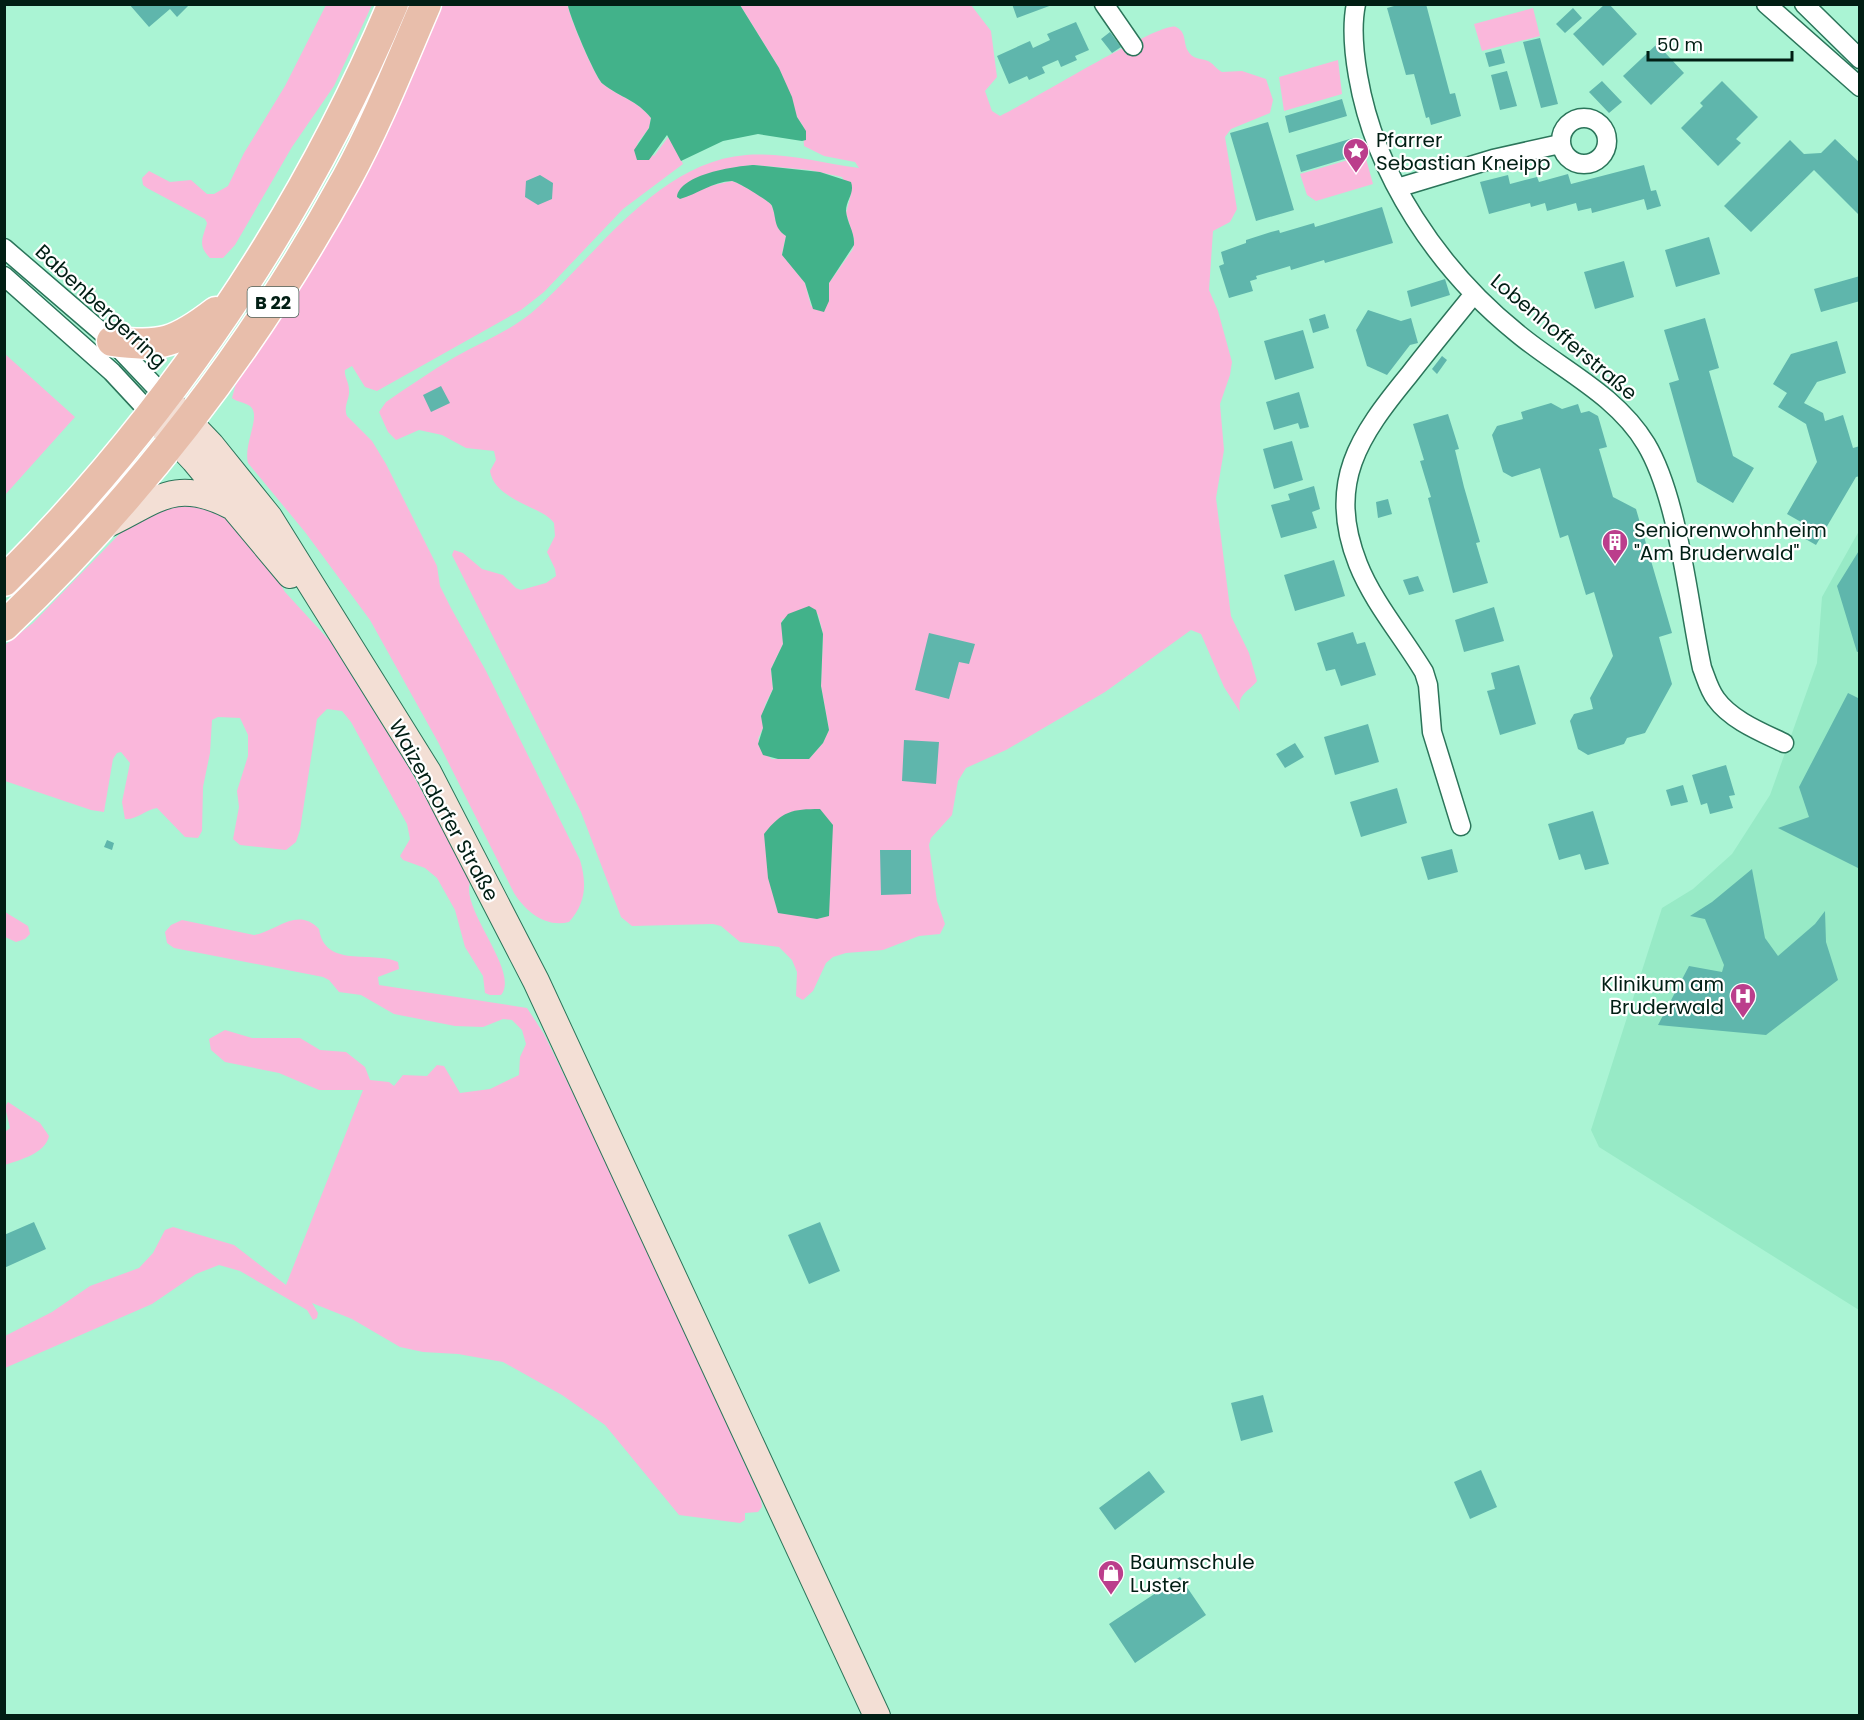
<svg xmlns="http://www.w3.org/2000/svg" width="1864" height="1720" font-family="Poppins,sans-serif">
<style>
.built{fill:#97eac6}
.green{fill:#fab7db;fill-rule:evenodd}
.water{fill:#42b28a}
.building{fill:#5fb6ac}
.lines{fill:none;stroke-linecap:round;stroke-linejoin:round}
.minor-casing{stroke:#2b755a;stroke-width:21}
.secondary-casing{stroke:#2b755a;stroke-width:28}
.primary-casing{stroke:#fff;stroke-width:33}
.minor{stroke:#fff;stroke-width:18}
.secondary{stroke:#f3dfd5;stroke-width:26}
.primary{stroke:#e8beab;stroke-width:30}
.labels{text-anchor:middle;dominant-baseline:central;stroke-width:4.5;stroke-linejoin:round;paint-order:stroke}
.shield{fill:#fff;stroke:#4d625a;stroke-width:1.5}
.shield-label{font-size:18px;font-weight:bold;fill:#011e14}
.poi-label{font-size:20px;fill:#011e14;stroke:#fff;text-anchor:start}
.street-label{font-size:20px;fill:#011e14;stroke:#fff}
</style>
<rect width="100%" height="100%" fill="#aaf4d4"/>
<path class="built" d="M1859,531V1310L1599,1147L1591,1130L1662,908L1693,889L1732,854L1770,795L1817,663L1822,597Z"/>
<path class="green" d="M326,5H372L334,86L292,147L235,245L223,258H210C197,245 203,238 207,223L205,219L147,188L143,185L142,178L149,171L170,182L191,180L207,194H214L228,186L244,153L285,86Z
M441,5H568C568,14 596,79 603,84C621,98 637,100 651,118L649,128L637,144L654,156L669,136L683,164L623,209L544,292L521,310L377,391L365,387L352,366L345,370C344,377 349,382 349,390C350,399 343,406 347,416L372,441L386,464L437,566L440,586L451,608L486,671L580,860C587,884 586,903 569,922C546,928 526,912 514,893L438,742L370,620L305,532L248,463C243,444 262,415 250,406C244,402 237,402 232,398L236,383L314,265L377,150Z
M740,5H971L991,31L997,77L985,91L992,111L1000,116C1025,105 1162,20 1176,27C1187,32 1183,43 1188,51C1192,59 1200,58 1208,61C1213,63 1216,69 1222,72L1242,71L1266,79L1273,100L1270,113L1231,129L1225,137L1237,209L1230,222L1213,231L1209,290L1218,311L1232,362L1230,375L1220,404L1224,450L1216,498L1231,616L1249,653L1257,681C1248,693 1237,693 1240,712L1224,687L1201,634L1191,630L1105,692L1006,750L966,768L958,781L952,815L931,838L929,845L937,901L945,924L940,934L919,936L883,950L846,953L833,957L826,963L813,991L803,1000L796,996L797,972L792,960L779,947L740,942L721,926L713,924L632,926L621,917L581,812L452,555L454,550L463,553L482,569L503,575L516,588L521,590L546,583L556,576L555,569L547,552L555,536L554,523C544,507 495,501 490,471L496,460L494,451L466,448L442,435L419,430L396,440L388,432L379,412L386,402C408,387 431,371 455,357C483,341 513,330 537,308C597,254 658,162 746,155C784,152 821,163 859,168L855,162L824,156L804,146L803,126L797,117L779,68ZM754,165L809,170L842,177L851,194L846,213L854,239L853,249L829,283V301L811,306L805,283L782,254L786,236C774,227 777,219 772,206C771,201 738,182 732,181L705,187L686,197V185C709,173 729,167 754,165ZM818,614L823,634L821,686L829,730L823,743L809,759H771L758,739L763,728L765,705L773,689L771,669L783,644L782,619Z
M1533,8L1540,36L1482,51L1474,24Z
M1338,60L1342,94L1284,111L1279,77Z
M1365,155L1373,184L1316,201L1307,195L1300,174Z
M5,354L75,417L5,495Z
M190,499L228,518L271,569L285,592L330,641L408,766L471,880C457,906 521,971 501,995H490L485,993L483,976L465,947L455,910L437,878L425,868L403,860L400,856L410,839L407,824L351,722L342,711L327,709L317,719L300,830L296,842L286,850L240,845L233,839L239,807L237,791L248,756V735L240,718L218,717L212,720L210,753L203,787L202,831L198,838L185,837L157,808C145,810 137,820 125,819L122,802L130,763L121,752L117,753L113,759L104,812L91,810L5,781V645L33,623L137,516Z
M5,912L28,926L30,934L25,939L16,942L5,937Z
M182,920L254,935C276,932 297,906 319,929C325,969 371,950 398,962L399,969L378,977L379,985L527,1008L544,1034L632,1215L761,1500L762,1507L758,1512L745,1513V1520L740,1523L679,1515L605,1425L562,1395L503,1362L458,1354L423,1352L400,1347L352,1319L312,1303L318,1313L317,1318L313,1320L307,1310L240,1271L219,1265L196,1274L152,1304L5,1368V1336L52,1312L90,1286L139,1268L153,1253L165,1230L173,1227L234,1245L286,1285L363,1090H319L279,1073L225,1062L211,1050L209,1039L225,1030L252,1038H300L320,1050L346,1052L365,1067L370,1080L389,1082L394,1086L403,1075L427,1076L437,1065L444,1066L460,1093L490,1089L519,1075L520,1057L526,1044L522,1030L512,1020L503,1019L483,1027L455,1026L394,1014L361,995L339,992L329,980L323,977L174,948L167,943L165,932L171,925Z
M8,1102L40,1123L49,1136C45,1154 19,1160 5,1165V1132L10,1128L5,1107Z"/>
<path class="water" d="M568,5H740L779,68L792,97L797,117L806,131V140L802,141L758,134L723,141L681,161L667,135L649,160H637L634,150L649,128L651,118C637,100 621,98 603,84C596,79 568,13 568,5Z
M754,165L820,172L851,182C855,193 846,200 846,211C847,223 855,232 854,245L829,283V301L824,312L813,309L805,283L782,255L786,236C773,227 777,219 772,206C771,202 738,182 732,181C712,182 698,194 680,199L677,197C680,174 736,166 754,165Z
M809,606L816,610L823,634L821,686L829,730L823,743L809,759H778L763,755L758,744L763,728L761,716L773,689L771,669L783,644L781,623L788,614Z
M820,809L833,825L829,916L817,919L778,913L768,878L764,834C782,811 792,809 820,809Z"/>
<path class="building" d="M129,4H190L177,17L170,9L149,27Z
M1012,4H1052V5L1017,18Z
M1401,4H1426L1450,94L1455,93L1461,116L1431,125L1429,117L1426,118L1414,74L1406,75L1387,8Z
M1605,4H1609L1637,34L1603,66L1573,34Z
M1573,8L1582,18L1565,33L1556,24Z
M1076,22L1089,50L1075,56L1077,60L1061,67L1058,60L1042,67L1045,73L1029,80L1027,76L1009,84L997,56L1030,41L1033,48L1050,40L1047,34Z
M1110,32L1121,47L1112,53L1101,39Z
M1540,38L1558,104L1541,108L1523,42Z
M1657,44L1684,73L1651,105L1623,76Z
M1501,49L1505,63L1489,67L1485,53Z
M1507,71L1517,106L1500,110L1491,75Z
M1602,81L1622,102L1609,113L1589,92Z
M1722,81L1758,117L1736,139L1741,143L1718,166L1681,128L1703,106L1700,103Z
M1342,99L1347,116L1289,133L1285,116Z
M1268,122L1294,210L1256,221L1230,133Z
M1353,138L1358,155L1301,172L1296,155Z
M1835,139L1860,163V216L1814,170L1751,232L1724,206L1790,140L1804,154L1821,153Z
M1644,165L1651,191L1656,190L1661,206L1647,210L1644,199L1592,213L1591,208L1578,211L1576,203L1547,211L1545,203L1531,207L1530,203L1489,214L1480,182L1508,175L1510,184L1537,177L1539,182L1568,174L1571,184Z
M540,175L553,183L552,199L538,205L525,197L526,181Z
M1382,207L1393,243L1325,263L1324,260L1291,270L1290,266L1256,276L1257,279L1250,281L1253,291L1229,298L1219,266L1224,264L1221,252L1246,243V240L1271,232L1279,230L1280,233L1314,223L1315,227Z
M1709,237L1720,274L1676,287L1665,250Z
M1624,261L1634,297L1595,309L1584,272Z
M1860,276V301L1821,312L1814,289Z
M1445,279L1450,295L1411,307L1407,291Z
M1368,310L1401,321L1411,318L1418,343L1410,345L1387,375L1367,366L1356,330Z
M1325,314L1329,328L1313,333L1309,319Z
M1705,318L1719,368L1709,371L1733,456L1754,468L1733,503L1697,482L1669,383L1679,380L1664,330Z
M1303,330L1314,368L1275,380L1264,341Z
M1837,341L1846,373L1817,382L1804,403L1823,413L1825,421L1843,415L1853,448L1860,446V476L1856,477L1816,545L1795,533L1801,522L1787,514L1817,462L1806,424L1778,407L1787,393L1773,384L1791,354Z
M1442,356L1447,360L1437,374L1432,369Z
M441,386L450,403L431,412L423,395Z
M1299,392L1309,427L1300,429L1298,423L1274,430L1266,402Z
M1551,403L1562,409L1578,404L1581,413L1589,411L1598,416L1607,447L1599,449L1613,497L1636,509L1672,633L1659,637L1672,684L1645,733L1627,738L1624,744L1588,755L1578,749L1570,721L1574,714L1593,709L1590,698L1613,656L1594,592L1586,595L1568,535L1560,538L1540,468L1512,477L1503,472L1492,435L1497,426L1523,419L1521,412Z
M1448,414L1459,449L1455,450L1464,487L1480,542L1476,543L1488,583L1453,593L1428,498L1431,497L1420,461L1424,460L1413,424Z
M1292,441L1303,480L1274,489L1263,449Z
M1314,486L1320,509L1312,512L1317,528L1281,538L1271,505L1290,500L1288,494Z
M1388,499L1392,514L1378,518L1376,502Z
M1860,549V651L1857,652L1837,586Z
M1334,560L1345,596L1295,611L1284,575Z
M1418,576L1424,591L1409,595L1403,580Z
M1494,607L1504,641L1464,652L1455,620Z
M1353,632L1357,644L1365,642L1376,675L1341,686L1335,669L1326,671L1317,643Z
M929,633L975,644L969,664L959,662L949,699L915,690Z
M1519,665L1536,724L1500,735L1487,691L1495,689L1491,673Z
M1848,693L1860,699V869L1778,828L1809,817L1799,787Z
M1368,724L1379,762L1335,775L1324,737Z
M904,740L939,742L936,784L902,781Z
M1295,743L1304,757L1285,768L1276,754Z
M1726,765L1735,795L1729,796L1733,808L1710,814L1707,803L1701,805L1692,775Z
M1683,785L1688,802L1671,806L1666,790Z
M1397,788L1407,823L1361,837L1350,802Z
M1593,811L1609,864L1585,870L1580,854L1559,860L1548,824Z
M107,840L114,843L112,850L104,847Z
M1452,849L1458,872L1428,880L1421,857Z
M880,850H911V894L881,895Z
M1752,869L1765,938L1778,956L1815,924L1825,911L1826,942L1838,980L1766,1035L1658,1025L1689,966L1722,972L1724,965L1705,919L1690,916L1712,902Z
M34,1222L46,1249L4,1268V1235Z
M820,1222L840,1271L809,1284L788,1235Z
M1263,1395L1273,1432L1241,1441L1231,1403Z
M1481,1470L1497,1507L1470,1519L1454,1482Z
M1149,1471L1165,1492L1115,1530L1099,1508Z
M1180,1577L1206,1615L1135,1663L1109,1624Z"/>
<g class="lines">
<g class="minor-casing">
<path id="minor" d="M1104,4L1133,46
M1356,4C1351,28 1354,53 1358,76C1375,176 1439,270 1517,333C1560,369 1616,394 1646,444C1679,499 1688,603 1702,668C1706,678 1709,690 1716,699C1731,720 1761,732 1784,743
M1766,4L1860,87
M1804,4L1860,59
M1561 141a23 23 0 1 1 46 0a23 23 0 1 1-46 0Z
M1397,188L1493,159L1560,144
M4,248L112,341L165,397
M4,276L112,372L151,414
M1461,826L1432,732L1428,685L1424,672C1403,637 1373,602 1358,564C1326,483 1359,436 1409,375C1430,348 1452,321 1474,294"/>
</g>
<g class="secondary-casing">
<path id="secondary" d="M165,397L211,445L269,517L428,772L536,981L877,1716
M151,414L194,460L290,575
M99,528C153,505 171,475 231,506"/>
</g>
<g class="primary-casing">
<path id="primary" d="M112,341C161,348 177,342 216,312
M4,581C168,417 303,218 393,4
M4,626C141,495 256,344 347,178C377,123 401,62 426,4"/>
</g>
<use href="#minor" class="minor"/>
<use href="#secondary" class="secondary"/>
<use href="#primary" class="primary"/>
</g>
<defs>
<g id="sight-pin" transform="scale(1.35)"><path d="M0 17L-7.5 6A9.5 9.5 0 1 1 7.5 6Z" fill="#bb3e8c" stroke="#fff"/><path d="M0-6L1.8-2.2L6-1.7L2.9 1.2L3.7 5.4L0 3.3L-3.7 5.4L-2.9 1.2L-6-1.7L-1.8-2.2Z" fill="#fff"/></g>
<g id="building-pin" transform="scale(1.35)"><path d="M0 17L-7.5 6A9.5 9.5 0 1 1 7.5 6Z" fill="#bb3e8c" stroke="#fff"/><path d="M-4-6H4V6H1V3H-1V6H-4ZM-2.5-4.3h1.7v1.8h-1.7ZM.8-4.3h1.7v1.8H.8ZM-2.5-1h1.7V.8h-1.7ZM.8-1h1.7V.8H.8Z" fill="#fff"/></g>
<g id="hospital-pin" transform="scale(1.35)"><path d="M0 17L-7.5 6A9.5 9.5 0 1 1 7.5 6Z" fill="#bb3e8c" stroke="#fff"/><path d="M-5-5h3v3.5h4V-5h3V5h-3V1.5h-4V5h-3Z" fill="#fff"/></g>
<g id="shop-pin" transform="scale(1.35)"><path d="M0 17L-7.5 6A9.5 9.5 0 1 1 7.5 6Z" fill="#bb3e8c" stroke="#fff"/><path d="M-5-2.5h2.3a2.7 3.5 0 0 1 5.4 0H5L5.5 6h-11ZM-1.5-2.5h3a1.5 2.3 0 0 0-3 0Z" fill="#fff"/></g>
</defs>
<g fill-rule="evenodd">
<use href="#sight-pin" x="1356" y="151"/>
<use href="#building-pin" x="1615" y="542"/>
<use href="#hospital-pin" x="1743" y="996"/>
<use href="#shop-pin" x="1111" y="1573"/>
</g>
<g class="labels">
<rect class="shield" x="247.5" y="287" width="51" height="30" rx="4.5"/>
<g class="shield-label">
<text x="273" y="302">B 22</text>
</g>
<g class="poi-label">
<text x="1376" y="140">Pfarrer<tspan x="1376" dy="23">Sebastian Kneipp</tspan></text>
<text x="1634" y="530">Seniorenwohnheim<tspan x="1634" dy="23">"Am Bruderwald"</tspan></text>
<text x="1724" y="984" text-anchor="end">Klinikum am<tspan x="1724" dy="23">Bruderwald</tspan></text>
<text x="1130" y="1562">Baumschule<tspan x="1130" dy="23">Luster</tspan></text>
</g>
<g class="street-label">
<text transform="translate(101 306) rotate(43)">Babenbergerring</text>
<text transform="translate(1564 337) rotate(40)">Lobenhofferstraße</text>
<text transform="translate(444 810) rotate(61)">Waizendorfer Straße</text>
</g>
</g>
<rect width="1864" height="1720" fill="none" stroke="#011e14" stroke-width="12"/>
<path d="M1648 51v9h144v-9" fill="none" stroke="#011e14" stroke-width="3"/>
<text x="1657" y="51" font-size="18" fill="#011e14" stroke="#ffffff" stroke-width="4.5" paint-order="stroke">50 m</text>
</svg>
